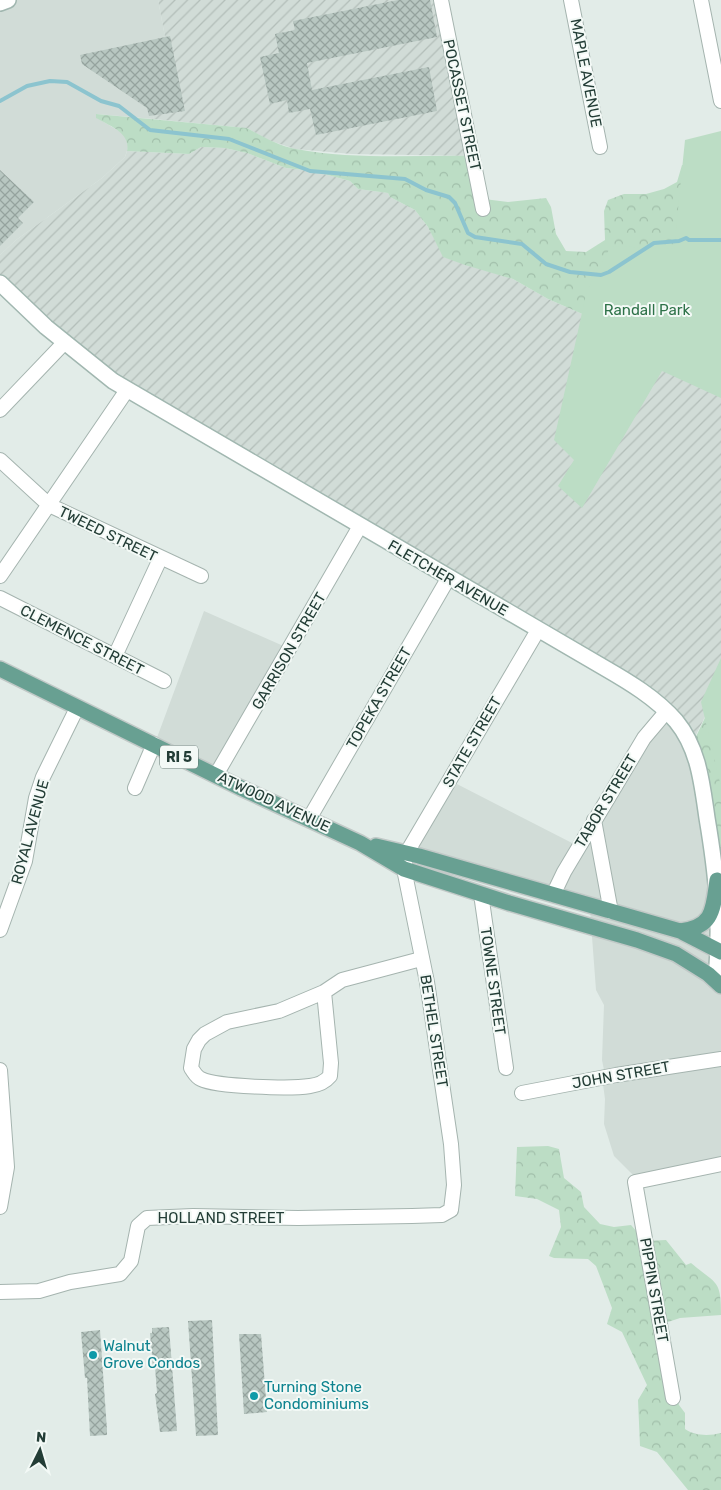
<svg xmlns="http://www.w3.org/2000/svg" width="721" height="1490" font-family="Rubik,sans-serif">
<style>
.built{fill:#d1dcd7}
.industrial{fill:url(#industrial-furrows)}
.forest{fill:url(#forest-crowns)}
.park{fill:#bcddc5}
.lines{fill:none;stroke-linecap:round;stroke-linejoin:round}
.stream{stroke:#8cc4cf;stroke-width:4}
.building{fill:url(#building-cross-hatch)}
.street-casing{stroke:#a5b4af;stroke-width:16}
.secondary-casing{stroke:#a1b7b0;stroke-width:18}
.primary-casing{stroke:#c1c9c7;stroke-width:18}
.street{stroke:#fff;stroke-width:14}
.secondary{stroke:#fff;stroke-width:15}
.primary{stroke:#68a092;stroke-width:15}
.culture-dot{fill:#0f9aa8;stroke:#f3f9f6;stroke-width:2}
.labels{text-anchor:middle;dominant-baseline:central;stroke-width:4;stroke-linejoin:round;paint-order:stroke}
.shield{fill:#f3f9f6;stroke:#617570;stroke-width:1}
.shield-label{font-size:14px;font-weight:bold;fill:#233d36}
.street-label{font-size:15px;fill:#233d36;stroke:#f3f9f6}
.park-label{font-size:15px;fill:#2e7249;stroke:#f3f9f6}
.culture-label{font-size:15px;fill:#0d838f;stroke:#f3f9f6;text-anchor:start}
</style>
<defs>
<pattern id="industrial-furrows" width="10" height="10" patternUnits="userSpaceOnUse" patternTransform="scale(1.25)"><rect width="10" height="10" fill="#d1dcd7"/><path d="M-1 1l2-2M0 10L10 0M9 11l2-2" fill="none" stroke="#b3beb9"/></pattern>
<pattern id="forest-crowns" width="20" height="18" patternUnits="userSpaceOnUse" patternTransform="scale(1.25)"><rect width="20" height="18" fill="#bcddc5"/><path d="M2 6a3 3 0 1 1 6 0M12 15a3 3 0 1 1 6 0" fill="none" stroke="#a1bfaa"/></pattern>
<pattern id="building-cross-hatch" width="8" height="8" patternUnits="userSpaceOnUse" patternTransform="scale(1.25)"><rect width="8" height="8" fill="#b8c7c1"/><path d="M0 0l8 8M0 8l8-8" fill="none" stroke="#95a39e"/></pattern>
</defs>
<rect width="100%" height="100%" fill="#e2ece8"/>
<path class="built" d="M0,0H158L168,53L154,106L153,119L97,114V118L124,134L129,144L125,157L102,178L16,240L0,255Z
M204,611L288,648L217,774L155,743Z
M665,712L686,733L721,897V1167L637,1179L614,1156L604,1124L605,1099L603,1084L606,1080L602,1060L604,1005L596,990L590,910L409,847L453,782L574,844Z"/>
<path class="industrial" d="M158,0H441L473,156L352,154L295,149L268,140L247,128L153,119L154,106L168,53Z
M201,147L225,148L247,153L286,168L313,171L350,181L358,189L388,193L390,197L415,210L428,227L444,257L513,279L548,299L587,316L663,363L721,395V684L692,743L671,714L113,380L0,282V255L16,240L102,178L125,157L127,151L189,154Z"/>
<path class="forest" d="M96,114L247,128C262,136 278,146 296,149C353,160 415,155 473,156L484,199L508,202L546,198L551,207L556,234L566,251L586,252L605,240L604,211L608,200L624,194H646L664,189L677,182L682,165L721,169V395L587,316L548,299L513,279L465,265L443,257L428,227L415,210L390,197L388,193L358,189L350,181L313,171L286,168L247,153L225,148L201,147L189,154L127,151C131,133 110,126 96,118Z
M721,684V897L693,743Z
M548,1146L559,1149L564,1178L581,1192L584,1207L600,1224L614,1227L631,1225L645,1241L666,1240L686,1265L691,1263C717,1285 721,1279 721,1315L680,1318L665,1323L662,1326L679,1405L685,1413V1429C695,1436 709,1436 721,1433V1490H688L657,1452L640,1446L638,1400L647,1385L622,1332L607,1324L612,1308L596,1266L588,1259L554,1258L549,1256L561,1227L559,1210L537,1199L515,1196L517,1147Z"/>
<path class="park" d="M721,131V398L662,371L582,508L558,486L574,460L554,440L587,290L611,246L674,249L685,140Z
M721,658V787L701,702Z"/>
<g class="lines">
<path class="stream" d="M0,101L27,86L50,81L67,82L101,101L119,106L150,130L229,139L310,171L405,179L426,190L449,197L455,203L468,233L475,237L522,244L546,264L570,272L601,275L609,272L654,243L679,241L686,238L689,240H721"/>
</g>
<path class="building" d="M398,0H430L437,37L307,63L312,90L429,67L437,111L316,135L310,109L289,113L287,100L270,104L260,57L279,53L275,34L295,30L293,21Z
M170,36L185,111L149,116L147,108L82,64L80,55Z
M0,170L34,202L18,218L23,223L0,246Z
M212,1320L218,1435L196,1436L188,1321Z
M169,1327L177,1431L160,1432L155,1394L157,1393L155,1367H153L150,1333H152V1328Z
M100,1330L107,1430V1435L90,1436L87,1378H85L81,1332Z
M239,1334H261L267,1412L244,1414Z"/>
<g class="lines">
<g class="street-casing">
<path id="street" d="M441,0L483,209
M571,0L600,147
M701,0L721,101
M0,410L64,343
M0,460L49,505L201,576
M0,576L127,390
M0,598L164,681
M115,656L160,559
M216,775L360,526
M135,788L154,744
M309,819L449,577
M594,820L611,912
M481,894L506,1068
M553,895L564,872L644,738L666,712
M0,930L25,861L36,798L43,777L77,708
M324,992L331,1063L330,1076C325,1082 318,1085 310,1086C291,1089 217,1087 201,1079C196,1077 194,1072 191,1068L194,1049L199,1040L205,1034L227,1022L279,1011L324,992L342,980L421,959
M0,1070L7,1167L0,1207
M522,1093L616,1075L721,1059
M0,1292L39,1291L70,1282L120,1274L131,1261L138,1226L147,1218L193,1216L298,1218L412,1216L442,1215L451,1210L454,1185L451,1144L427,982L404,869L406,854L538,630
M673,1398L635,1182L721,1164"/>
</g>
<g class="secondary-casing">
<path id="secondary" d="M0,3L8,0
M0,283L46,327L113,381L603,667C629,682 656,698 676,721C699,749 702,784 707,818C717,877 721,921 716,981"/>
</g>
<g class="primary-casing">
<path id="primary" d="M0,669L241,788L360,843L404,869L509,903L637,940L676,954L708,974L721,986
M376,846L419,856L680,931L721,952
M680,931C714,927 713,909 717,880"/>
</g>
<use href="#street" class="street"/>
<use href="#secondary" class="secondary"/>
<use href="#primary" class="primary"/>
</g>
<g class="culture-dot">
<circle cx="93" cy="1355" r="5"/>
<circle cx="254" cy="1396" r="5"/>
</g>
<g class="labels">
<rect class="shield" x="160" y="745.5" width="38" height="23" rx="4"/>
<g class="shield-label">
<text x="179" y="757">RI 5</text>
</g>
<g class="street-label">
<text transform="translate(586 73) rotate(79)">MAPLE AVENUE</text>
<text transform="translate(462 105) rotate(78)">POCASSET STREET</text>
<text transform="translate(108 534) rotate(26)">TWEED STREET</text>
<text transform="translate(448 578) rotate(30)">FLETCHER AVENUE</text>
<text transform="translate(82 640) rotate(27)">CLEMENCE STREET</text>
<text transform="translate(289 651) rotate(-60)">GARRISON STREET</text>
<text transform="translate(379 698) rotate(-60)">TOPEKA STREET</text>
<text transform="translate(472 742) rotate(-60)">STATE STREET</text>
<text transform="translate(606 801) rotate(-59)">TABOR STREET</text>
<text transform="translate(274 802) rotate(25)">ATWOOD AVENUE</text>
<text transform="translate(30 832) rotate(-75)">ROYAL AVENUE</text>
<text transform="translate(493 981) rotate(82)">TOWNE STREET</text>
<text transform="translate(434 1031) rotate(81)">BETHEL STREET</text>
<text transform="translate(621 1075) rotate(-10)">JOHN STREET</text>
<text x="221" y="1218">HOLLAND STREET</text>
<text transform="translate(654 1290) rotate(80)">PIPPIN STREET</text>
</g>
<g class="park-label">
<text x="647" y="310">Randall Park</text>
</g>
<g class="culture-label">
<text x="103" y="1346">Walnut<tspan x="103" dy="17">Grove Condos</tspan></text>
<text x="264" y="1387">Turning Stone<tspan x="264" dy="17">Condominiums</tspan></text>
</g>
</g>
<g transform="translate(40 1450) rotate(5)" stroke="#f3f9f6" stroke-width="4" paint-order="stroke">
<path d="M0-4L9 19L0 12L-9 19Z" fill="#233d36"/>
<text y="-8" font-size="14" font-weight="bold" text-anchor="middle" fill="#233d36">N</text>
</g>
</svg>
